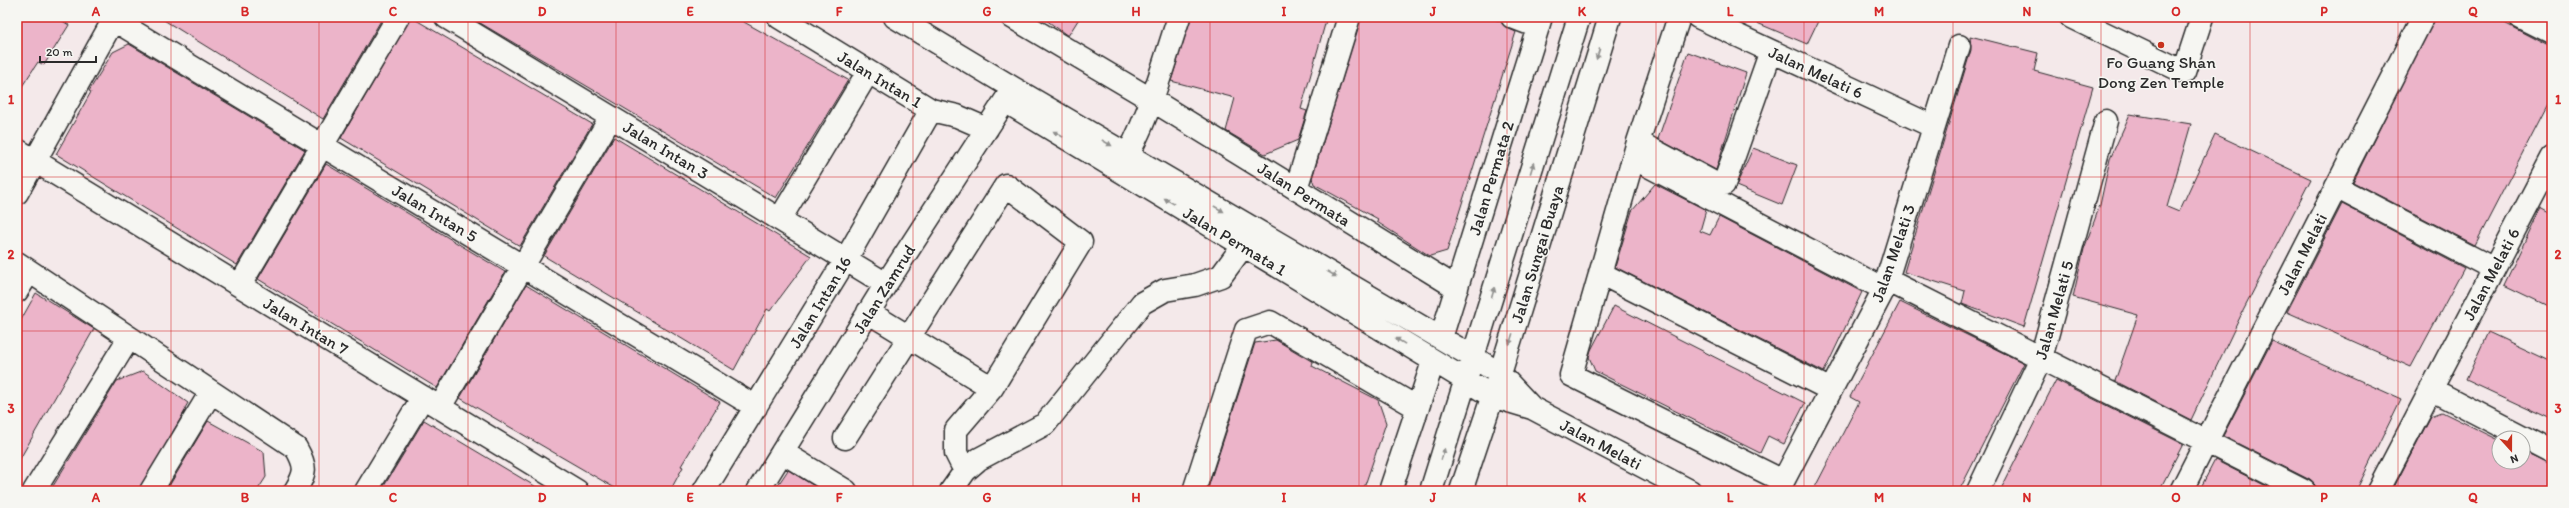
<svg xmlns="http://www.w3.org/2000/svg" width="2569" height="508" font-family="Itim,sans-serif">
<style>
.building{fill:#ecb4c9;stroke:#2b2b2b}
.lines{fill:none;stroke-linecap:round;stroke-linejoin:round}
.minor-casing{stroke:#2b2b2b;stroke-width:25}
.minor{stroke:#f6f6f2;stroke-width:22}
.oneway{fill:#90908e}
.grid{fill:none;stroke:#d62828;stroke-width:1;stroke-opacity:0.55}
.poi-dot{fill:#c8321e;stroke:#f6f6f2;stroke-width:1.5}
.labels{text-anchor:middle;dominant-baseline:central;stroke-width:3;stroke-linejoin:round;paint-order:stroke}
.poi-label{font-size:17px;fill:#2b2b2b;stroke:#f6f6f2}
.street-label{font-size:17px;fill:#2b2b2b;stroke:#f6f6f2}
.neatline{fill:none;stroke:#d62828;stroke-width:1.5}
.grid-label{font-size:13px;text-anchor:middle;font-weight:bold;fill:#d62828}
</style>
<rect width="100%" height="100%" fill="#f4e9ea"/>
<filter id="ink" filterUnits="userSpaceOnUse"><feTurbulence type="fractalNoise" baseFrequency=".025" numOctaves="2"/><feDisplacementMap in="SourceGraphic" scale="8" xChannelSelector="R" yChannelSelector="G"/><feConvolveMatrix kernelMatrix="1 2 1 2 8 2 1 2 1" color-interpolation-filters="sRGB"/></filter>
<g filter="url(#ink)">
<path class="building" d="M17,17H56L69,25L44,65L38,62L17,94Z
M159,17H383L323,119Z
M411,17L592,124L520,246L341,138Z
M470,17H735L848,80L776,198Z
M1042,17H1080L1068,36Z
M1191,17H1327L1301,109L1307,111L1298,140L1265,154L1226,131L1235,98L1171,81Z
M1361,17H1486L1501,21L1507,28L1516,32L1447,251L1430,256L1377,222L1378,219L1314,184L1312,178Z
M1743,17H1820L1807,44Z
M2435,17H2493L2552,48V96L2475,245L2353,182Z
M1970,36L2038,53L2034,71L2093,87L2024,327L1962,304L1965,291L1904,272L1971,50Z
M129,44L305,150L237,265L56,154L91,92L89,91L113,52Z
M1688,52L1746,73L1716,170L1658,139Z
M2130,114L2191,124L2167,207L2179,212L2215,134L2311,179L2243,311L2191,420L2115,381L2138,315L2073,297L2084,249L2100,205L2110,159Z
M614,137L811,256L770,311L767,309L734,370L544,256Z
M1753,148L1797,165L1782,205L1736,186Z
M326,164L505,272L437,388L258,279Z
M1655,184L1706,210L1700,231L1710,235L1719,217L1862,292L1824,372L1615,267L1632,211Z
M2342,204L2464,268L2411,367L2287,312Z
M2541,207L2552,213V308L2504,285Z
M526,285L720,402L681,466L683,467L670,491H620L460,398Z
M36,293L94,329L17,464V327Z
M1900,302L2024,363L1959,491H1813L1859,402L1850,397Z
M1614,306L1805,403L1784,444L1768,436L1760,453L1595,371L1589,357L1591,350Z
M2488,332L2552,362V420L2466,380Z
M1276,340L1313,362L1312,366L1378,400L1386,423L1363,491H1207L1255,343Z
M2272,341L2401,399L2356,491H2316L2315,485L2310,480L2223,436Z
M143,371L188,403L185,408L186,409L139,491H50L117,381Z
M2056,380L2183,444L2159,491H2000Z
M2442,412L2499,440V462H2523V451L2552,465V491H2392L2431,416Z
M424,420L543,491H381Z
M208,421L264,452L266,477L257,491H166Z
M2215,460L2276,491H2199Z
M788,470L821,490L822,491H774Z"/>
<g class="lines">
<g class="minor-casing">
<path id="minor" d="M109,17L756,407
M446,17L886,284
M779,17L931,110L957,116L987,129
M895,17L1013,88L1473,357L1500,374L1532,408
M1012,17L1152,100L1457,288
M1512,17L1538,27
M1679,17L1638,142L1571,375L1783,481
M1698,17L1934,127
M2071,17L2184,72L2202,17
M2520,17L2552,33
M1005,101L1492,396L1532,408L1690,491
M1638,142L1716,184H1724L1771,51
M17,150L577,491
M1633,158L1884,289
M1120,168C1148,123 1162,68 1179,17
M2336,187L2494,269
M1296,189L1349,17
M17,193L115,17
M780,219L868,72
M17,263L296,448C307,467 306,473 295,491
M1600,273L1831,390
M1887,280L2304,491
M240,285L398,17
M17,291L29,272
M1441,338L1541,17
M2431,389L2552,452
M440,407L611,117
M845,438L1006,185L1081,242L992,388L868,312
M782,452L846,491
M965,471L956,453V430L992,388
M34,491L129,338
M151,491L211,392
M366,491L423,397
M704,491L846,259L931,110
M758,491L886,284L1012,90
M951,491L965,471L979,459L1045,424L1142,303L1165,290L1195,285L1221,276L1243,246L1250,233
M1194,491L1246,330L1270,322L1418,408
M1390,491L1433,362
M1431,491L1579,17
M1461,491L1500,374L1610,17
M1778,491L1884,289L1959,46
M1978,491L2041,358L2106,121
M2181,491L2423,17
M2378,491L2552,158"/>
</g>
<use href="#minor" class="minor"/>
</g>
<defs><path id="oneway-solid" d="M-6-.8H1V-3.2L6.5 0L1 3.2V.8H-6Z"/></defs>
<g class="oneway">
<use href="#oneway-solid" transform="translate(1598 54) rotate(107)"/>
<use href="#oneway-solid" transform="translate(1058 134) rotate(-149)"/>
<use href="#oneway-solid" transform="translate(1107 143) rotate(30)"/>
<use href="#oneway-solid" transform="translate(1532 168) rotate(-73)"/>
<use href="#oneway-solid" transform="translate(1169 201) rotate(-149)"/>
<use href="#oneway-solid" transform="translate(1219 209) rotate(30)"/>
<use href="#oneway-solid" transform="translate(1332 274) rotate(30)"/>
<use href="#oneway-solid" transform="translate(1493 293) rotate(-73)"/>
<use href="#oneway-solid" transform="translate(1511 339) rotate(107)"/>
<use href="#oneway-solid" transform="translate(1400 341) rotate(-149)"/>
<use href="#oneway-solid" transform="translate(1443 454) rotate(-73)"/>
</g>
</g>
<path class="grid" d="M171,17V491M319,17V491M468,17V491M616,17V491M765,17V491M913,17V491M1062,17V491M1210,17V491M1359,17V491M1507,17V491M1656,17V491M1804,17V491M1953,17V491M2101,17V491M2250,17V491M2398,17V491M17,177H2552M17,331H2552"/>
<circle class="poi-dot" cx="2161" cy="45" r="4"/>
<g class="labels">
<g class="poi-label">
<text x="2161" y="62">Fo Guang Shan<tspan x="2161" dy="20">Dong Zen Temple</tspan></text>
</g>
<g class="street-label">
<text transform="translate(1816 72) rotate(25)">Jalan Melati 6</text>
<text transform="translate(880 79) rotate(31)">Jalan Intan 1</text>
<text transform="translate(666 150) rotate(31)">Jalan Intan 3</text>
<text transform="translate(1491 178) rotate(-73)">Jalan Permata 2</text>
<text transform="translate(1304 194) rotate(32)">Jalan Permata</text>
<text transform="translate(435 213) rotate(31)">Jalan Intan 5</text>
<text transform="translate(1235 241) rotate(31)">Jalan Permata 1</text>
<text transform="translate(1893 253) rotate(-71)">Jalan Melati 3</text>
<text transform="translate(1537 254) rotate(-73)">Jalan Sungai Buaya</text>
<text transform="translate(2302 254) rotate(-63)">Jalan Melati</text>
<text transform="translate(2491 274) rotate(-62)">Jalan Melati 6</text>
<text transform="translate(884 289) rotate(-58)">Jalan Zamrud</text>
<text transform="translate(820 302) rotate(-59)">Jalan Intan 16</text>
<text transform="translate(2054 310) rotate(-74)">Jalan Melati 5</text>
<text transform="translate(306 326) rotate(31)">Jalan Intan 7</text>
<text transform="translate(1601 444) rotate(28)">Jalan Melati</text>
</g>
</g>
<rect width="2569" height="508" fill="none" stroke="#f6f6f2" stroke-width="44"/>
<g transform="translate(2511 450) rotate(159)"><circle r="19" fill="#f6f6f2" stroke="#a5a5a2"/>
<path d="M0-3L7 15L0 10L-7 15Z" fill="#c8321e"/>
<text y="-6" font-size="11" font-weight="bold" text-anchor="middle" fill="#2b2b2b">N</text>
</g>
<path d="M40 56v6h56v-6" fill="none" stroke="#2b2b2b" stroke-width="2"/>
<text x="46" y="56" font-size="12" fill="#2b2b2b" stroke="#f6f6f2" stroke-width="3" paint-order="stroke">20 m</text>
<rect x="22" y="22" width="2525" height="464" class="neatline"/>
<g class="grid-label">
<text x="96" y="16">A</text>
<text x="245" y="16">B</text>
<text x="393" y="16">C</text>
<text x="542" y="16">D</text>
<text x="690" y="16">E</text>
<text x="839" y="16">F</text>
<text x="987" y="16">G</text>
<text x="1136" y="16">H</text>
<text x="1284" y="16">I</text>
<text x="1433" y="16">J</text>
<text x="1582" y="16">K</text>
<text x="1730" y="16">L</text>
<text x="1879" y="16">M</text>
<text x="2027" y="16">N</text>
<text x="2176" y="16">O</text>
<text x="2324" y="16">P</text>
<text x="2473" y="16">Q</text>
<text x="11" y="104">1</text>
<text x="2558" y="104">1</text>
<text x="11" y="259">2</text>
<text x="2558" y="259">2</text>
<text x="11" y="413">3</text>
<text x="2558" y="413">3</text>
<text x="96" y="502">A</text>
<text x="245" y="502">B</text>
<text x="393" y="502">C</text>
<text x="542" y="502">D</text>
<text x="690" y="502">E</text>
<text x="839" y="502">F</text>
<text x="987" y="502">G</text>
<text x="1136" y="502">H</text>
<text x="1284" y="502">I</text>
<text x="1433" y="502">J</text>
<text x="1582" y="502">K</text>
<text x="1730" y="502">L</text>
<text x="1879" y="502">M</text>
<text x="2027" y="502">N</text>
<text x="2176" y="502">O</text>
<text x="2324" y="502">P</text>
<text x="2473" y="502">Q</text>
</g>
</svg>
